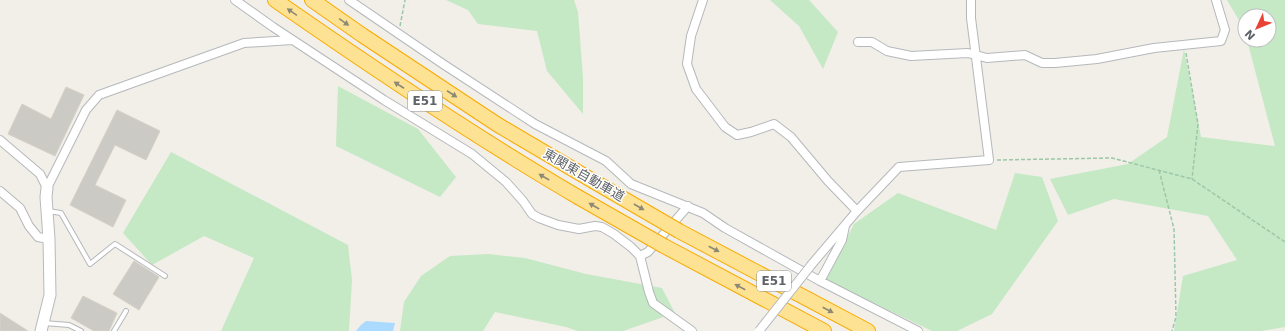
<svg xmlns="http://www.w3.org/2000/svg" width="1285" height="331" font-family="'DejaVu Sans','Noto Sans JP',sans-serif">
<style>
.green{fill:#c5e8c5}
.water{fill:#aadaff}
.building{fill:#cccac5;stroke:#d6d1c6}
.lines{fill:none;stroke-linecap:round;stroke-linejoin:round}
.lane-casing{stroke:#b5b8bc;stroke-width:6}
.street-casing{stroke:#b5b8bc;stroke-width:10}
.secondary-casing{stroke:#b6babf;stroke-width:13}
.highway-casing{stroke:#f9ab00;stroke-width:16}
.path{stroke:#9cc7a9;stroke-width:1.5;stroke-dasharray:4 2;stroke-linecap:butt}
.lane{stroke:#fff;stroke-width:4}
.street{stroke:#fff;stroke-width:8}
.secondary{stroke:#fff;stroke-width:11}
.highway{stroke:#fde293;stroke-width:14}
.street-bridge-casing{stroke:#b5b8bc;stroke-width:10;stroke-linecap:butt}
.highway-bridge-casing{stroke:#f9ab00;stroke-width:16;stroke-linecap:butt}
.street-bridge{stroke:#fff;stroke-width:8}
.highway-bridge{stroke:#fde293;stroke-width:14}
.oneway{fill:#8e8975}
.labels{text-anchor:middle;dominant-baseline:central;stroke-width:3;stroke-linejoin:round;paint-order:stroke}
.shield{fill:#fff;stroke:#8f9295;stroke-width:1}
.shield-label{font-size:12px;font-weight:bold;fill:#5f6368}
.street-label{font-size:13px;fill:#5f6368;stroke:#fff}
</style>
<rect width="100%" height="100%" fill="#f1efe8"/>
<path class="green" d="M446,0H574L578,12L583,78V114L547,71L537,31L478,24L468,10Z
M770,0H809L838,32L823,69L799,26Z
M1227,0H1285V327L1261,331H1174L1183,276L1237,260L1208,216L1114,199L1068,215L1050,179L1128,164L1167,137L1184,49L1201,137L1275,146L1247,40H1269V16H1245V33L1243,27Z
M338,86L418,129L456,177L440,197L336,146Z
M171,152L348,245L352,280L349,331H221L254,258L204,236L152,265L123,233Z
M1015,173L1042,177L1058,221L992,314L957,331H932L826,280L854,224L898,193L996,230Z
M488,254L525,258L586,274L662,288L675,313L623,331H578L566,327L495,312L483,331H400L404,302L421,276L450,256Z"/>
<path class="water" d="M366,321L395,323L393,331H356L361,325Z"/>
<path class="building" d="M66,87L84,95L55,156L8,134L22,104L51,119Z
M117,110L160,131L146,160L115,145L95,185L126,200L113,227L70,205Z
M134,261L159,277L139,310L113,294Z
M83,296L117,313L109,331H94L71,318Z
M0,313L28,331H0Z"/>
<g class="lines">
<g class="lane-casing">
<path id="lane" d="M48,211L61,213L90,264L115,244L165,276
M44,323L69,325L81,331
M114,331L126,311"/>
</g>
<g class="street-casing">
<path id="street" d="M235,0L273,27L384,100L472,154L506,182L523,201L532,214L539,218L558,225L579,229L595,226L602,227L614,234L631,247L640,256L649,292L653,303L692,331
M349,0L443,64L535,124L606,161L631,184L703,213L725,228L820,281L918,331
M703,0L691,36L687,64L696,89L725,127L737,135L751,132L774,124L791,137L828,181L857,211L812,264
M858,42H872L887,51L911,56L968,53L987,58L1025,55L1042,63H1055L1097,59L1154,48L1221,41L1225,30L1216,0
M0,140L40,174L47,188
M47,188L86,110L99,95L244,43L292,40
M0,191L20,208L29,226L38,237L49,239
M857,211L899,167L989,160L971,18V0
M640,256L648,252L688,206
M820,281L842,240L845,226"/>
</g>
<g class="secondary-casing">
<path id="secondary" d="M41,331L50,295L49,239L46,197L47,188"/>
</g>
<g class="highway-casing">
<path id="highway" d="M275,0C374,69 474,136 578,197
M312,0L362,35L498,125L593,181
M679,231L868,331
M664,246L824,331"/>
</g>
<path class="path" d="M400,26L405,0
M1186,53L1198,124L1192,179
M997,160L1112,158L1192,179L1285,242
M1159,170L1174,229L1176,317L1172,331"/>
<use href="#lane" class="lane"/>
<use href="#street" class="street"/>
<use href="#secondary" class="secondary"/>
<use href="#highway" class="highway"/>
<g class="street-bridge-casing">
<path id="street-bridge" d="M759,331L812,264"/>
</g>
<g class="highway-bridge-casing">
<path id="highway-bridge" d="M593,181L679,231
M578,197L664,246"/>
</g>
<use href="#street-bridge" class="street-bridge"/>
<use href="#highway-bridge" class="highway-bridge"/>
</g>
<defs><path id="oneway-solid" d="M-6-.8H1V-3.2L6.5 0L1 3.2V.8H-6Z"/></defs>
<g class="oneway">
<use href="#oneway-solid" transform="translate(292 12) rotate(-145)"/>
<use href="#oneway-solid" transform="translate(344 22) rotate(35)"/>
<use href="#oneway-solid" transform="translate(399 85) rotate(-147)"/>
<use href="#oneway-solid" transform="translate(452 94) rotate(33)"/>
<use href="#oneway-solid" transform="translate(544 177) rotate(-150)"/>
<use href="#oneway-solid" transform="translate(594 206) rotate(-150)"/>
<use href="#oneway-solid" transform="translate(639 207) rotate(30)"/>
<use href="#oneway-solid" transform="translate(714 249) rotate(28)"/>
<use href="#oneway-solid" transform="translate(740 287) rotate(-152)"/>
<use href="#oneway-solid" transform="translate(828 310) rotate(28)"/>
</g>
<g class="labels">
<g class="shield">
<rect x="408" y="91" width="34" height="20" rx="3"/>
<rect x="757" y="271" width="34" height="20" rx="3"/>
</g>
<g class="shield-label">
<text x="425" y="101">E51</text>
<text x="774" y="281">E51</text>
</g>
<g class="street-label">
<text transform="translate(584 175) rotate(30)">東関東自動車道</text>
</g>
</g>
<g transform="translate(1257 28) rotate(226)"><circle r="19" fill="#ffffff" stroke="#bfc1c3"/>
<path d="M0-3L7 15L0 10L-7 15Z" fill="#ea4335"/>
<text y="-6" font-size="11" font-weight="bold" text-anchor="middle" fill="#5f6368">N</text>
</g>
</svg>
